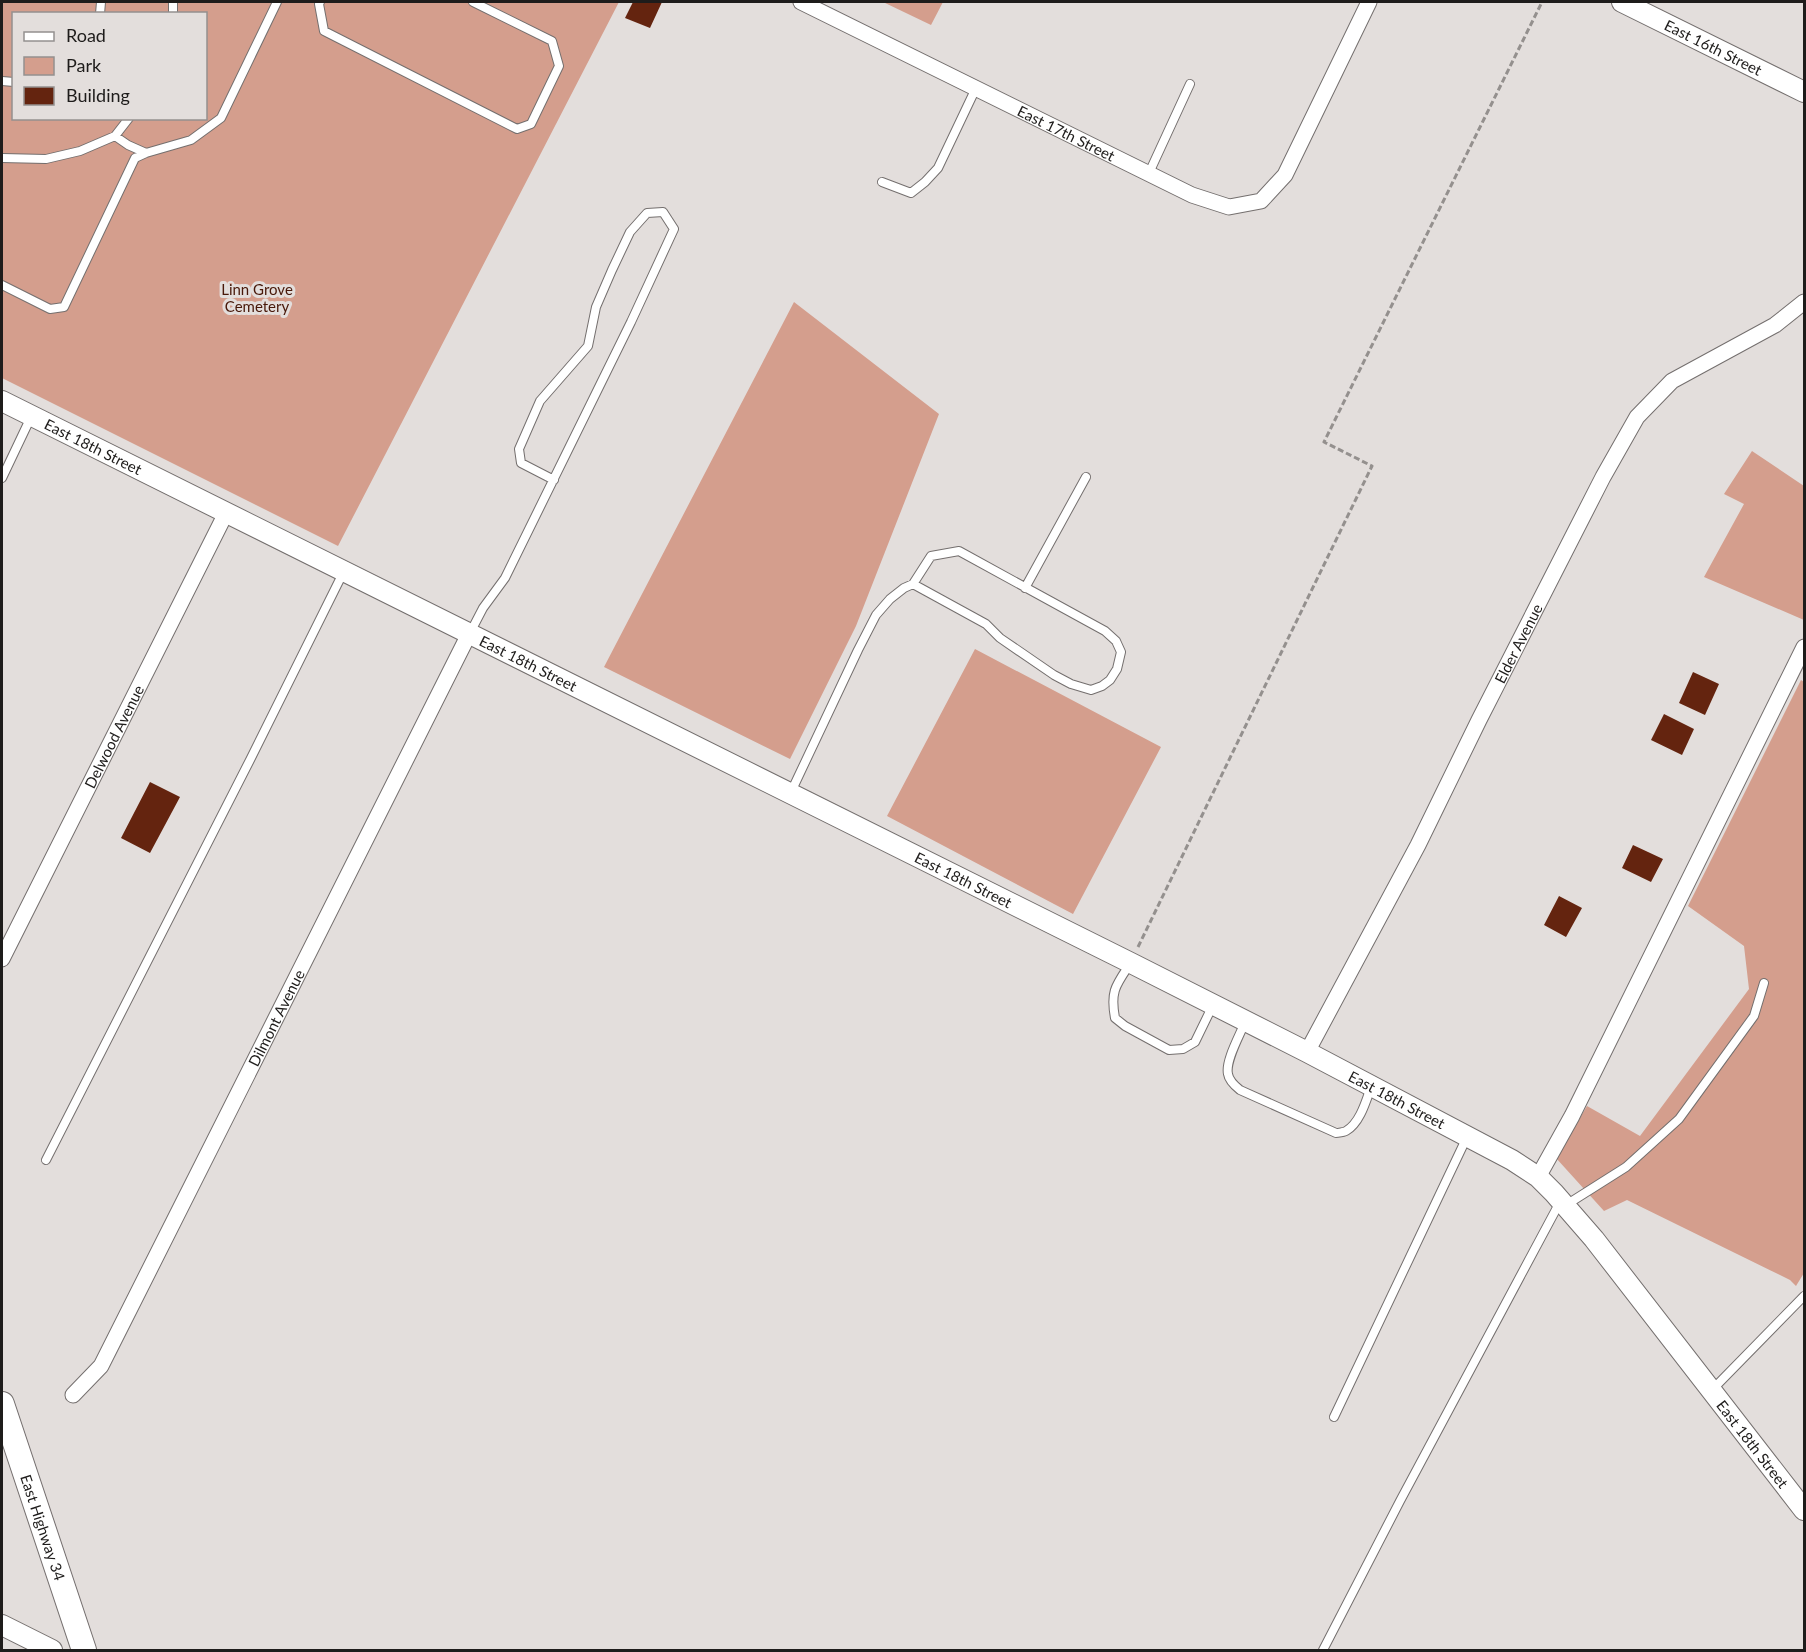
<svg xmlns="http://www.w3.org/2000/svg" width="1806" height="1652" font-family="Lato,sans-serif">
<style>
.green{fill:#d49e8d;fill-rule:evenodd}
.building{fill:#64240f}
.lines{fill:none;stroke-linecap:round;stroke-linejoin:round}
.service-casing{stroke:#746f6e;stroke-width:10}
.minor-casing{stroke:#746f6e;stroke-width:17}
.tertiary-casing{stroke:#746f6e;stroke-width:22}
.primary-casing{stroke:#746f6e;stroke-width:26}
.path{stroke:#94908e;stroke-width:3;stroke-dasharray:6 3;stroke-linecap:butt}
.service{stroke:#fff;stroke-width:8}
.minor{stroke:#fff;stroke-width:15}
.tertiary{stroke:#fff;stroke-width:20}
.primary{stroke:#fff;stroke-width:24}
.labels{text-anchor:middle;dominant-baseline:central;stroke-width:6;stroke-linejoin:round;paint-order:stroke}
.street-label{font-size:15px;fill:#1e1c1b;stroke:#e3dedc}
.park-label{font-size:15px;fill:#481809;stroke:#e3dedc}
</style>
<rect width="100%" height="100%" fill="#e3dedc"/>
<path class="green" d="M2,2H619L338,546L2,378ZM14,14H206V118H14Z
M883,2H943L931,25Z
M794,302L939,414L856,626L790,759L604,667Z
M1752,451L1804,486V620L1704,577L1744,504L1724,494Z
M975,649L1161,747L1073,914L887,816Z
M1801,680L1804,682V1273L1796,1286L1790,1280L1627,1200L1604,1211L1556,1158L1587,1106L1640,1136L1749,989L1744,946L1688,906Z"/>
<path class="building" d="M633,2H662L650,28L625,18Z
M1693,672L1719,684L1705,715L1679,703Z
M1664,714L1694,729L1682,755L1651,740Z
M150,782L180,797L150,853L121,838Z
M1633,845L1663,859L1651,882L1622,868Z
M1559,896L1582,908L1566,937L1544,925Z"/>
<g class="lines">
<g class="service-casing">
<path id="service" d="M173,2V14
M320,2L319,4L324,31L517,129L531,124L559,66L552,41L473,2
M100,14L101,2
M2,81L14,82
M115,136L129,118
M2,158L46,159L80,151L115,136L128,145L146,153L191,140L221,118L277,2
M1149,173L1190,84
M882,182L911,193L925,182L938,168L976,88
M2,285L50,309L64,307L135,158L146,153
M2,478L31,417
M1025,588L1086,477
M470,633L483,608L505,578L631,322L674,229L663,212L647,213L630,232L612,270L596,307L588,346L540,401L519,449L521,463L554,480
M791,792L858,650L876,615L890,599L904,588L913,584L986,624L1000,638L1054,675L1071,684L1091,690L1102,686L1110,680L1117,669L1121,652L1116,641L1105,631L959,551L931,556L913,584
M1130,964C1116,985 1110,991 1115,1018L1125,1026L1169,1050L1183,1049L1195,1042L1213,1005
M1245,1022C1240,1035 1225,1061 1228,1074C1229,1081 1235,1086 1240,1090L1336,1133C1337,1133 1345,1132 1346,1131C1360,1123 1366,1101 1371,1087
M46,1160L251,758L343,573
M1566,1205L1626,1167L1679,1119L1754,1016L1764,983
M1713,1389L1804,1296
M1334,1417L1467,1137
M1323,1650L1400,1501L1560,1202"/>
</g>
<g class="minor-casing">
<g id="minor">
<path id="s1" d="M801,2L1192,195L1229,207L1261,201L1285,175L1369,2"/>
<path id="s2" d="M2,959L226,513"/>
<path id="s3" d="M1307,1052L1418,845L1479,720L1603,477L1637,417L1672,381L1775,325L1804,302"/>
<path d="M1538,1177L1572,1116L1804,647"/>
<path id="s4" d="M73,1395L101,1366L469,634"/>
</g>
</g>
<g class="tertiary-casing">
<g id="tertiary">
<path id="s5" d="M1622,2L1804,92"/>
<path id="s6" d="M2,401L1131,963L1307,1052L1512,1160L1538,1177L1554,1193L1594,1239L1804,1510"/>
<path d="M2,1625L52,1650"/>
</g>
</g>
<g class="primary-casing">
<g id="primary">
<path id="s7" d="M2,1404L84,1650"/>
</g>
</g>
<path class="path" d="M1138,947L1372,466L1324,442L1542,2"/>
<use href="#service" class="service"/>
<use href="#minor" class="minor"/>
<use href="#tertiary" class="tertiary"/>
<use href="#primary" class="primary"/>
</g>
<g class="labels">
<g class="street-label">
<text stroke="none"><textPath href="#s5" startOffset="102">East 16th Street</textPath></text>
<text stroke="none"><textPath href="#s1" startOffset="296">East 17th Street</textPath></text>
<text stroke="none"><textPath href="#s6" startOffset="102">East 18th Street</textPath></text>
<text stroke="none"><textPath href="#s3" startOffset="460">Elder Avenue</textPath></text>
<text stroke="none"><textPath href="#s6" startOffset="588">East 18th Street</textPath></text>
<text stroke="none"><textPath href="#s2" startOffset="249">Delwood Avenue</textPath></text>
<text stroke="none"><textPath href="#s6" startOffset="1074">East 18th Street</textPath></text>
<text stroke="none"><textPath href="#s4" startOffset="430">Dilmont Avenue</textPath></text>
<text stroke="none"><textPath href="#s6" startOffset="1560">East 18th Street</textPath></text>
<text stroke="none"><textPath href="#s6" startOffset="2064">East 18th Street</textPath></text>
<text stroke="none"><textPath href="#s7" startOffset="130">East Highway 34</textPath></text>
</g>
<g class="park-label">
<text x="257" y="289">Linn Grove<tspan x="257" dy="17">Cemetery</tspan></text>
</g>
</g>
<rect width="1806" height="1652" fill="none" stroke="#1e1c1b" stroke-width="6"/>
<rect x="12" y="12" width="195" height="108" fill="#e3dedc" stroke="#94908f" stroke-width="1.5"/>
<rect x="24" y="32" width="30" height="9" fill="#ffffff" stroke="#94908f" stroke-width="1.5"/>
<text x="66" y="42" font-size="18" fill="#1e1c1b">Road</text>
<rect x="24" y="57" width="30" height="18" fill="#d49e8d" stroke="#94908f" stroke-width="1.5"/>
<text x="66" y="72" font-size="18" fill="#1e1c1b">Park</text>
<rect x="24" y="87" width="30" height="18" fill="#64240f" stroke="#94908f" stroke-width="1.5"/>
<text x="66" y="102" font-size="18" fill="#1e1c1b">Building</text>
</svg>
